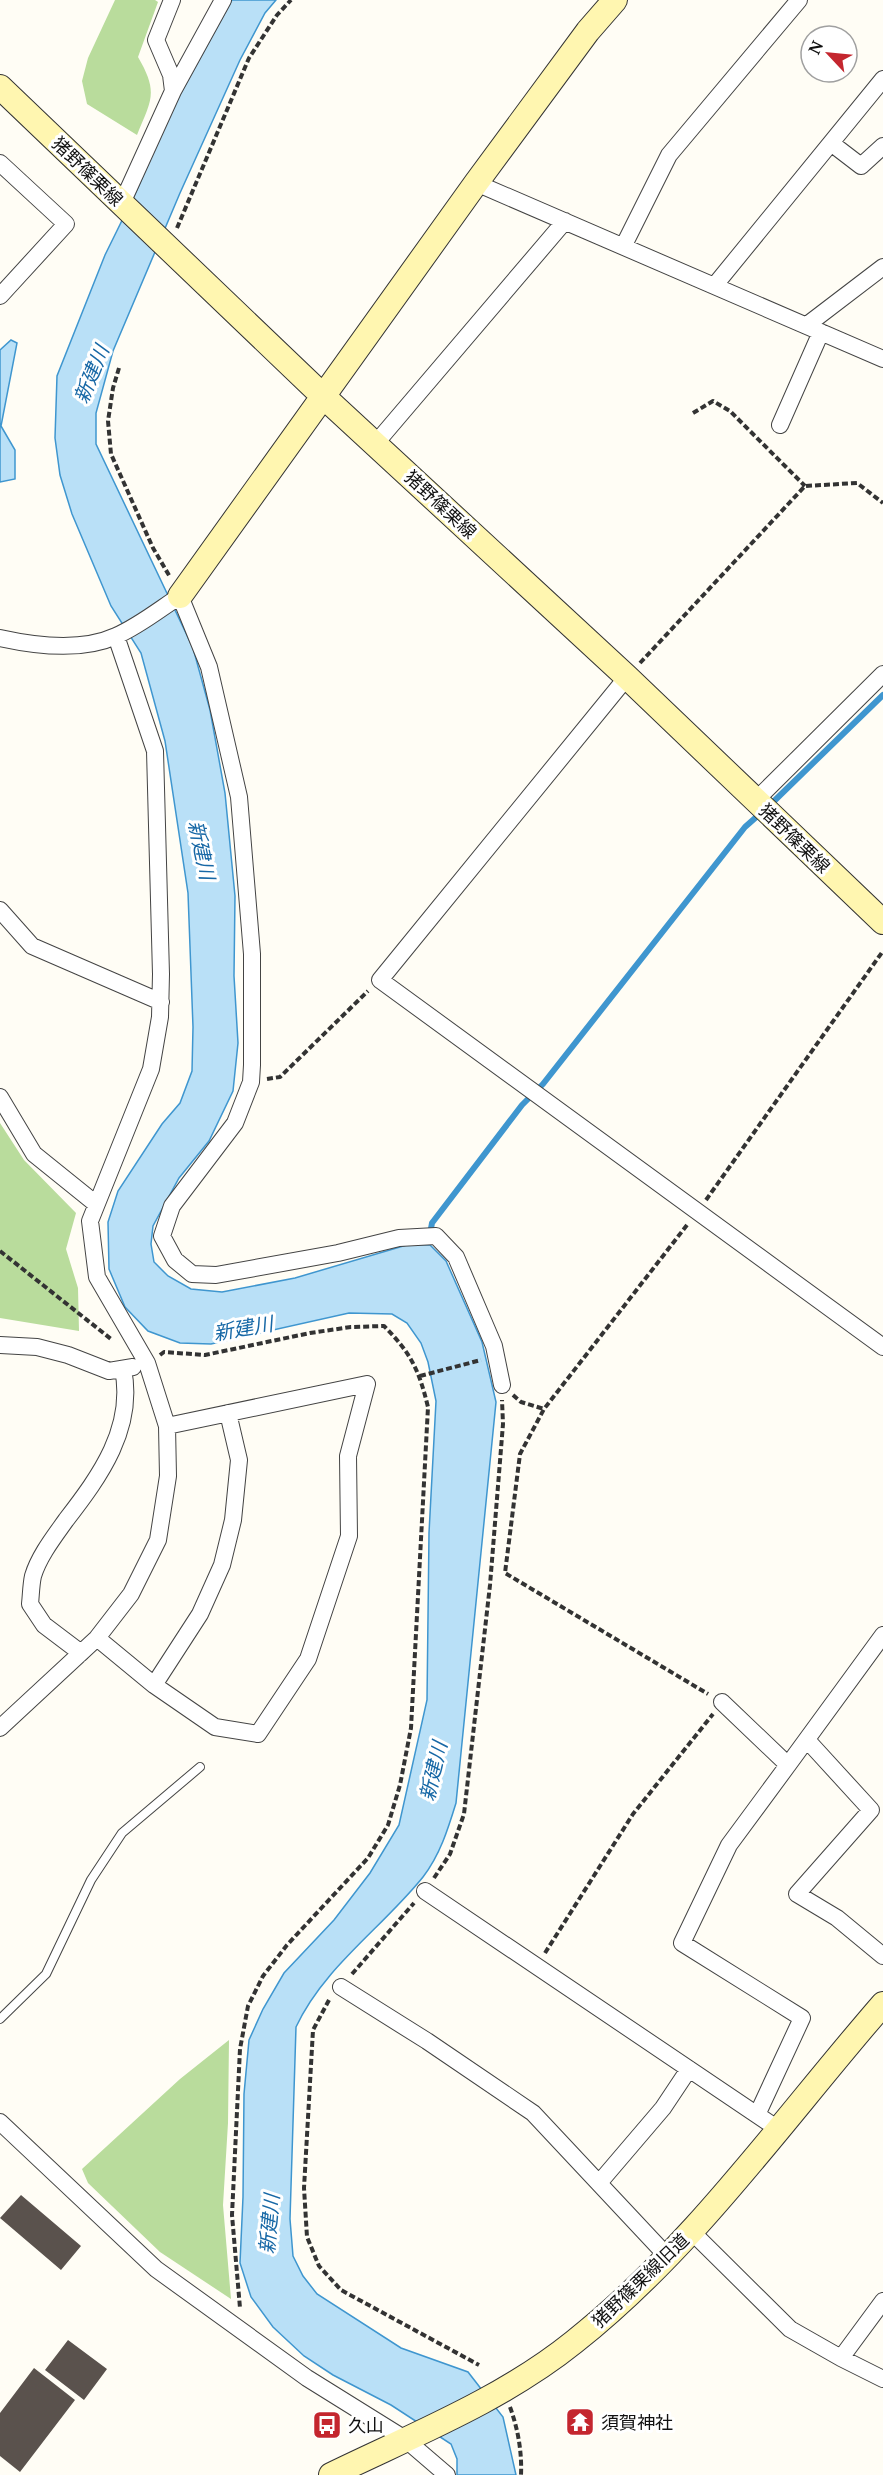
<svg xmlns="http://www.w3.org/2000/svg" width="883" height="2475" font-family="'Noto Serif','Noto Sans JP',serif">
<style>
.forest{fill:#b9dc9c}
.water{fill:#b9e0f7;stroke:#3f96cf;stroke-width:1.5}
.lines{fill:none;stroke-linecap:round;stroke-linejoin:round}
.stream{stroke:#3f96cf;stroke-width:6}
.building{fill:#5a524d}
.lane-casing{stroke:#444;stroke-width:10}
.street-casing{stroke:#444;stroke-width:18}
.secondary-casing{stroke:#333;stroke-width:26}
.path{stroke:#333;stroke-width:4;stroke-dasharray:6 3;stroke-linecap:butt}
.lane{stroke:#fff;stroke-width:8}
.street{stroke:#fff;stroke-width:16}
.secondary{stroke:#fff6b0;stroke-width:24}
.labels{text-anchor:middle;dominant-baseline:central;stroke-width:6;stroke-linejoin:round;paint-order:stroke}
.street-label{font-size:18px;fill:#111;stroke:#fff}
.poi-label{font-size:18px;fill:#111;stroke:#fff;text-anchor:start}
.water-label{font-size:20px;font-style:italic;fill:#1768a6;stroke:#fff}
</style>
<rect width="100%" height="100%" fill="#fffdf5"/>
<path class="forest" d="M115,0H155L158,2L138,57C159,93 151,100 137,135L87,104L82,81L88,58Z
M0,1123L24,1160L76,1213L66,1249L78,1288L79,1331L0,1318Z
M229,2040L228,2123L223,2205L231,2299L160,2252L88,2183L82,2169L180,2079Z"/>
<path class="water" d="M232,0H276L265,13L240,60L180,193L113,351L96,413V444L193,648L210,710L225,793L235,896L234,976L238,1043L233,1091L209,1141L179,1178L153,1226L151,1244L154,1262L168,1276L191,1289L222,1292L295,1278L410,1244L430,1245L446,1261L482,1342L496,1402L456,1803C448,1829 440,1855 423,1877C382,1928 324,1967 296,2027L290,2219L293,2256L303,2276L317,2294L401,2348L468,2372L503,2417L516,2475H457V2459L451,2444L391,2405L333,2375L304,2356L273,2327L251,2297L240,2263L243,2197L244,2094L249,2040L263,2009L284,1973L334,1920L370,1873L399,1825L427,1700L429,1533L436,1401L428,1362L421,1343L407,1323L392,1314L349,1313L211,1344L180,1343L148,1331L125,1307L109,1269L108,1222L118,1191L162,1124L180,1103L192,1071L193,1027L188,893L165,741L141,653L111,606L72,514L60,475L55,438L57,376L105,255L136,192L172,109Z
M11,340L17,343L1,426L15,450V479L0,482V350Z"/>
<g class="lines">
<path class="stream" d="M770,805L883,695
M430,1234L432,1223L522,1105L543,1084L745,827L762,812"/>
</g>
<path class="building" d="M21,2195L81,2246L61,2270L0,2218Z
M68,2340L107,2369L84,2400L45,2370Z
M34,2368L75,2400L20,2472L0,2456V2413Z"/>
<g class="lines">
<g class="lane-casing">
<path id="lane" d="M0,2019L46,1974L91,1880L122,1833L200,1767"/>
</g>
<g class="street-casing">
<path id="street" d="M173,91L223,0
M831,143L861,166L883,146
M0,163L66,224L0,296
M476,183L883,359
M122,203L173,91L171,75L156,40L172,0
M624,245L669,155L799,0
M715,285L883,79
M807,325L883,267
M780,425L821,332
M376,443L565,221
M0,638C36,646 81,652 116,636C139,626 160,609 180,596L209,667L239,797L252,954V1065L251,1082L235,1123L172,1206L162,1236L175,1260L192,1274L216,1275L338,1253L399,1238L436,1236L456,1257L494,1346L502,1385
M627,677L380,980L883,1347
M756,800L883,674
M0,910L32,946L161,1002
M0,1097L34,1154L96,1204
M0,1345L37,1347L68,1355L109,1371L133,1367
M97,1638L154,1685L215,1727L258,1734L308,1659L349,1536L348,1456L367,1384L167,1426
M81,1653L44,1625L30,1604C31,1595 31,1585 33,1576C39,1556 54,1537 66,1520C100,1476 135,1428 123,1369
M154,1685L200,1614L222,1565L233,1520L239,1460L228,1413
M722,1702L788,1765L883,1635
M0,1728L97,1638L131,1594L158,1540L168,1476L167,1426L147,1363L97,1277L90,1221L151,1069L160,1017L161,974L155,751L116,636
M807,1740L871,1810L797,1894L837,1918L883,1956
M425,1891L778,2129
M341,1987L427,2041L533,2113L667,2256
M757,2115L802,2018L682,1943L729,1845L788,1765
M0,2122L156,2269L307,2378L405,2439L447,2475
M599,2183L663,2108L689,2069
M691,2231L790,2329L841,2358L883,2379
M841,2358L883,2301"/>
</g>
<g class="secondary-casing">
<path id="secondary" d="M0,87L324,397L627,677L883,922
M180,596L476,183L588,31L615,0
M331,2475C413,2435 502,2400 574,2342C694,2247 783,2119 883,2004"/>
</g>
<path class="path" d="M177,228L249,58L277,15L291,0
M119,368L113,388L108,421L111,454L153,548L170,577
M693,413L713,401L730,411L805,486
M640,663L805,486L857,483L883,503
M267,1079L280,1077L368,991
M706,1200L883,951
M687,1225L544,1409L520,1454L505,1573L708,1694
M0,1251L111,1339
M160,1355L164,1352L205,1355L310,1333L351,1327L384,1326C411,1353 419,1370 428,1407L411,1728L400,1785L388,1825L368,1858L287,1945L263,1976L248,2006L240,2049L232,2215L240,2308
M420,1376L481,1360
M513,1395L521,1402L544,1409
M434,1878L450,1854L464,1814L490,1585L503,1424L502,1400
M545,1953L633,1814L713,1714
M352,1974L414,1903
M329,2000L313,2030L304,2188L307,2237L319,2266L341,2290L479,2365
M510,2407C518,2429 522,2452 521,2475"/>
<use href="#lane" class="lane"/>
<use href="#street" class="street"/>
<use href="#secondary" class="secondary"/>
</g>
<defs>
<g id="temple-square" transform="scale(1.5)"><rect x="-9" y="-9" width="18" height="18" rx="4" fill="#c4262e" stroke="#fff"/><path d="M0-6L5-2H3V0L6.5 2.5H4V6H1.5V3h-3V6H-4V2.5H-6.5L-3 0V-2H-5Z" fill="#fff"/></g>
<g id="bus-square" transform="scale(1.5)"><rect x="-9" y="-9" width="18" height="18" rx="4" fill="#c4262e" stroke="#fff"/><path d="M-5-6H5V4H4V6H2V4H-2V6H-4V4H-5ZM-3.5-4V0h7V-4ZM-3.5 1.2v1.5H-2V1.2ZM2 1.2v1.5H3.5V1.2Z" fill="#fff"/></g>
</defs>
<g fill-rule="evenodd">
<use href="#temple-square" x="580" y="2422"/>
<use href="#bus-square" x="327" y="2425"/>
</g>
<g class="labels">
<g class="street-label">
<text transform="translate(88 171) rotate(44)">猪野篠栗線</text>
<text transform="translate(441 504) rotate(43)">猪野篠栗線</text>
<text transform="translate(795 838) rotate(44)">猪野篠栗線</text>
<text transform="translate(640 2280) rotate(-44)">猪野篠栗線旧道</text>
</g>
<g class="poi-label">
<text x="601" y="2422">須賀神社</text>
<text x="348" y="2425">久山</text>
</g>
<g class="water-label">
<text transform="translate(91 374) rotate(-68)">新建川</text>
<text transform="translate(202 850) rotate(78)">新建川</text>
<text transform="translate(243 1328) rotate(-10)">新建川</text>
<text transform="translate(433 1771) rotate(-77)">新建川</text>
<text transform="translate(269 2224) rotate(-85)">新建川</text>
</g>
</g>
<g transform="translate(829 54) rotate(296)"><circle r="28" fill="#ffffff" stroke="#a0a0a0" stroke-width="1.5"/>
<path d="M0-4.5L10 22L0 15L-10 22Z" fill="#c4262e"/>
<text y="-9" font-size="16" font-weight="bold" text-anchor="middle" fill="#111111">N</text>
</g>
</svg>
